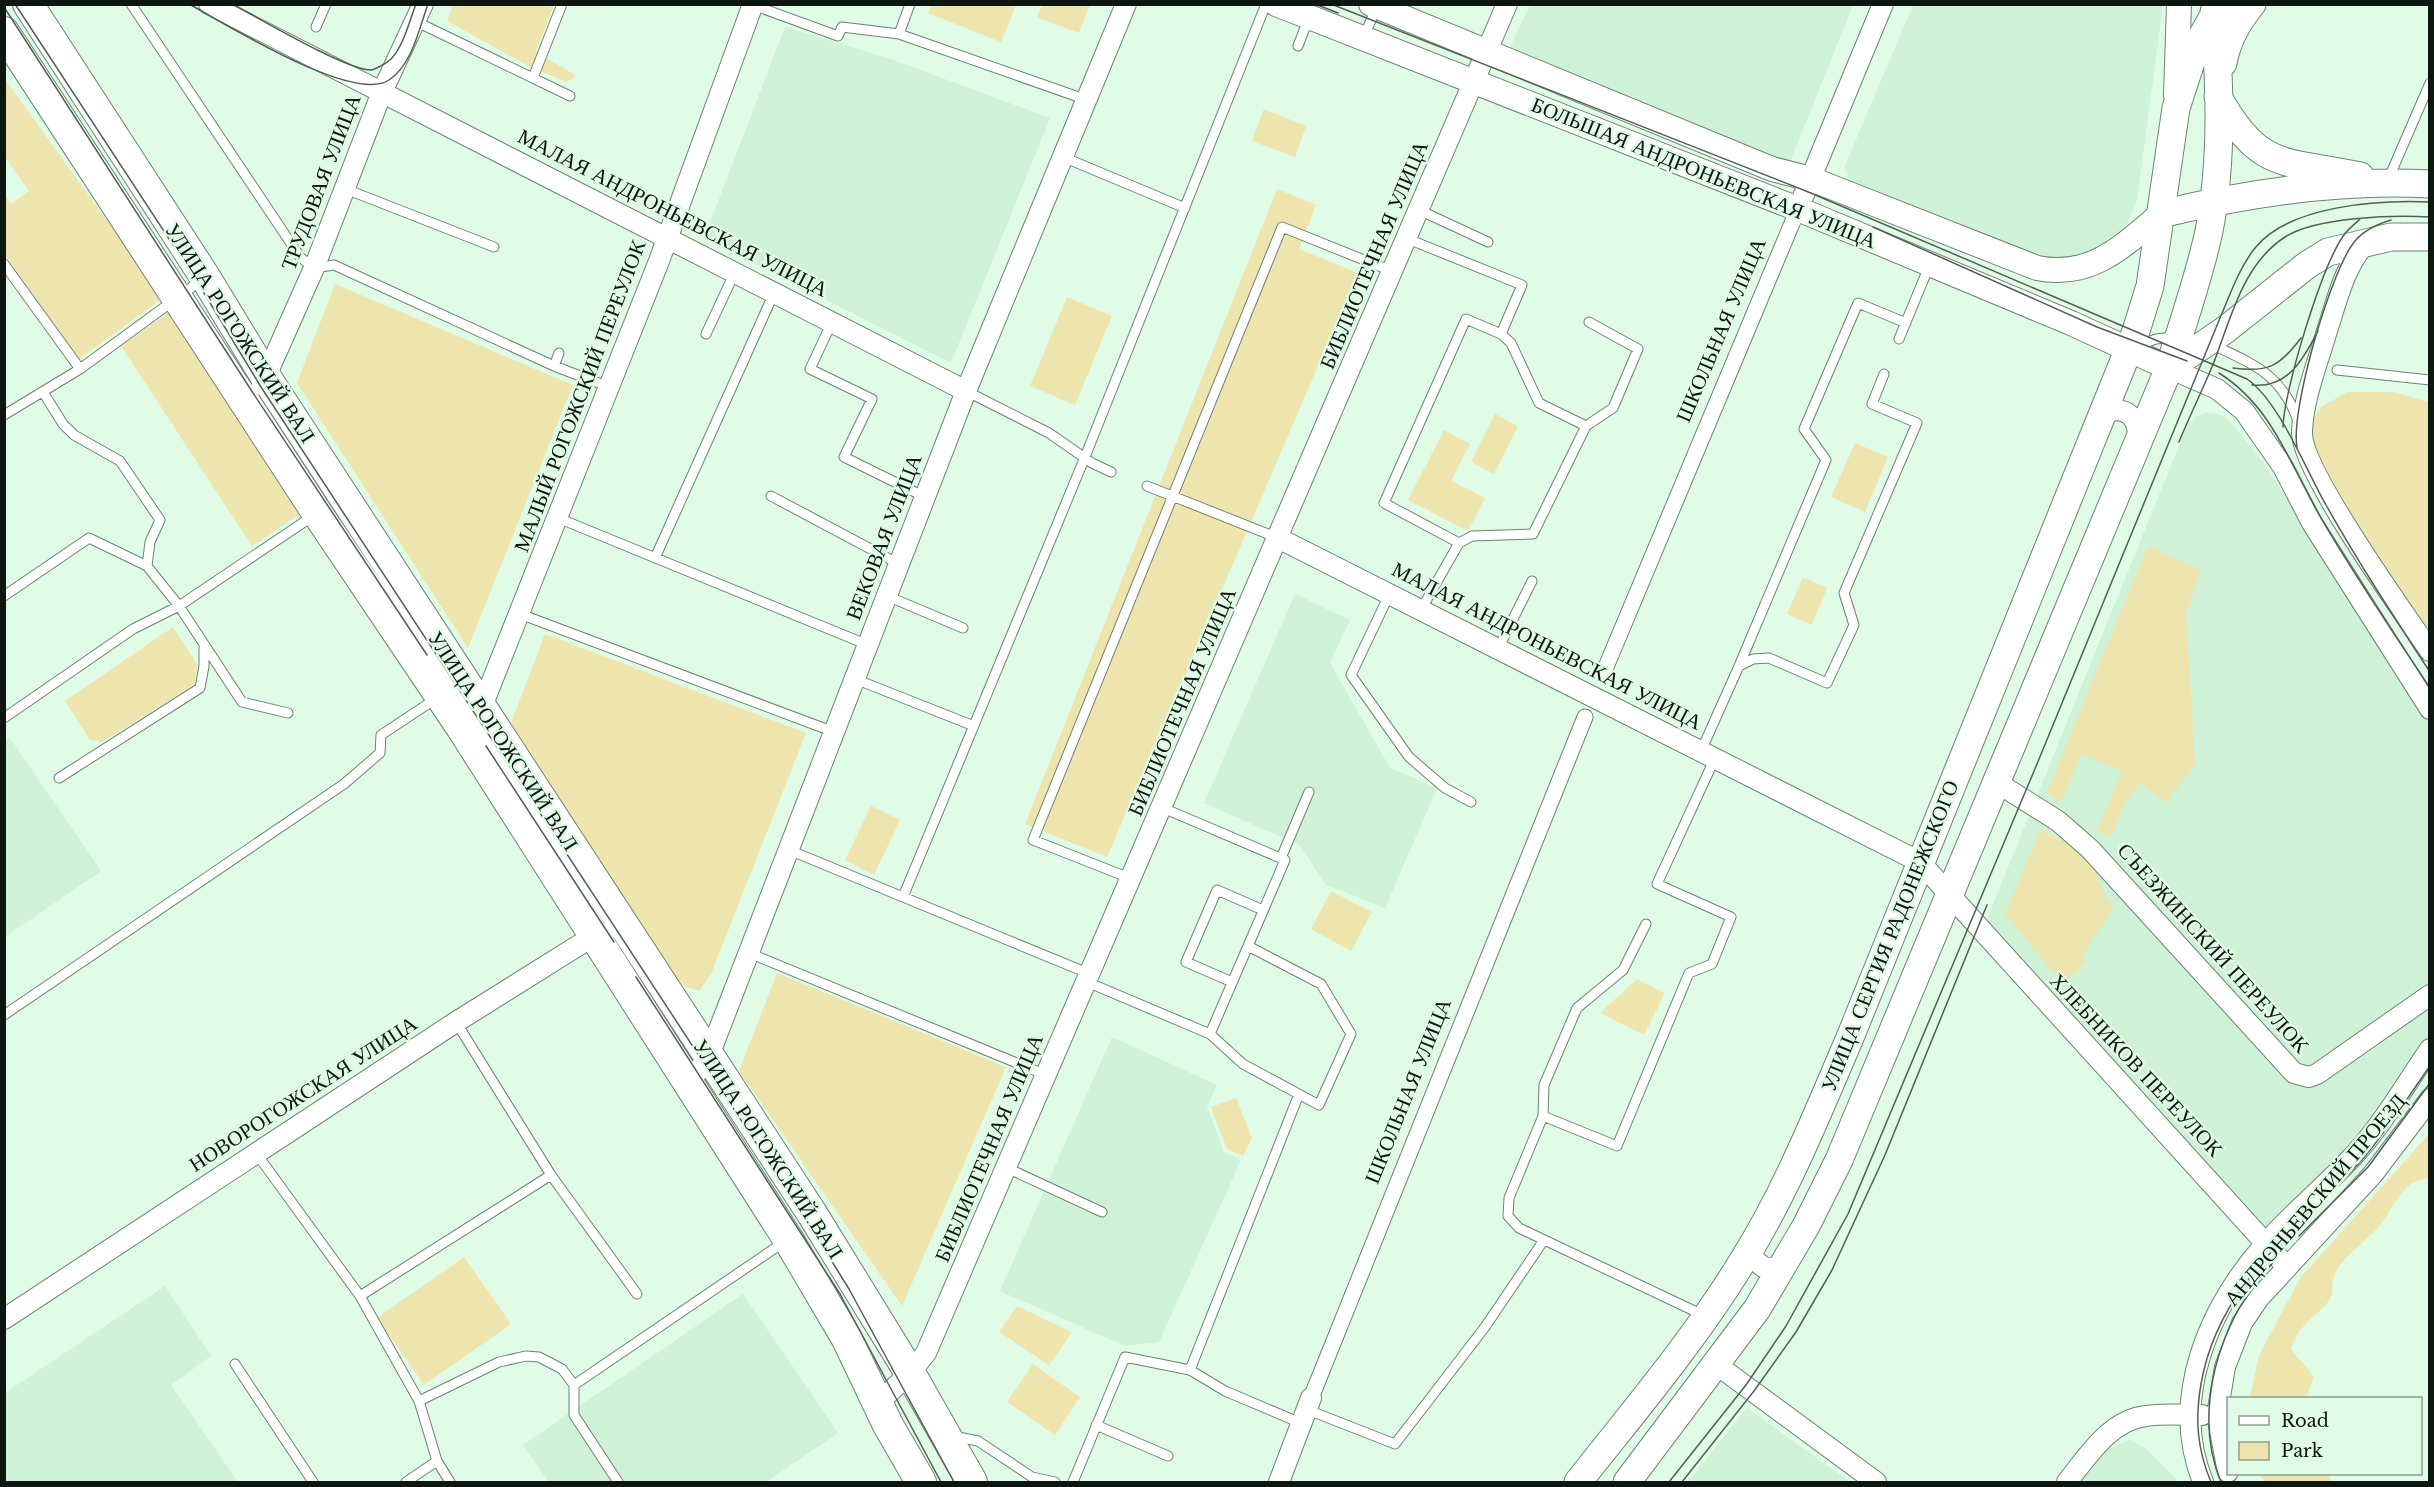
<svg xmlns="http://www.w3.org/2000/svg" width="2434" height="1487" font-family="'Libre Baskerville',serif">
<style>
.built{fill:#cff1d6}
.green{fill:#eee5ae}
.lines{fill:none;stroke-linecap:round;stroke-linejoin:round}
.service-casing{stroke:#6b8471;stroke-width:11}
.pedestrian-casing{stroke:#6b8471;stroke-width:17}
.minor-casing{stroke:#6b8471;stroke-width:22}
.tertiary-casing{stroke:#6b8471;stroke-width:26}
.secondary-casing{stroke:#6b8471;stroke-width:29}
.primary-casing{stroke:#6b8471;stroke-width:32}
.service{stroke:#fff;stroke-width:9}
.pedestrian{stroke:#fff;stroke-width:15}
.minor{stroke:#fff;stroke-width:20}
.tertiary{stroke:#fff;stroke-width:24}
.secondary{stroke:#fff;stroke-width:27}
.primary{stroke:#fff;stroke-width:30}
.tram{stroke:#515f54;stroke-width:1.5}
.labels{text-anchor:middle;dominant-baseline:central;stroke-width:5;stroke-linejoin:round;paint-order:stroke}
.street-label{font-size:21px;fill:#0d160f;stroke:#e0fbe6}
</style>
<rect width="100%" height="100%" fill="#e0fbe6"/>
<path class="built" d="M1530,5H1853L1790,162L1508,52Z
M1913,5H2163L2137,200L2127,224L2110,244L2064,265L1853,186L1844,168Z
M785,27L888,58L1050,118L951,363L704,238Z
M2206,413L2219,414L2229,420L2266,466L2429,724V1036L2357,1143L2264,1231L1983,929L2187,426L2197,416Z
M1295,594L1350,620L1330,663L1390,768L1437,788L1385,908L1325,884L1300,845L1204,803Z
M10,738L101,871L5,937L4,742Z
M1112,1037L1217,1085L1207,1107L1224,1152L1241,1160L1159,1342L1125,1346L1000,1291Z
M165,1286L211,1356L171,1385L238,1482H5V1393Z
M743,1294L838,1433L766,1482H549L523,1445Z
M1747,1408L1850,1482H1688Z
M2129,1440L2144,1447L2179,1482H2081L2107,1450Z"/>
<path class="green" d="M453,5H554L536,52L577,76L566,82L532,68L447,21Z
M932,5V4L1016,5L1001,42L928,13Z
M1042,5V4L1090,5L1079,33L1037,17Z
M4,78L163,298L79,359L5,255V195L11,204L29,191L5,157Z
M1264,109L1306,126L1295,157L1252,141Z
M1277,189L1316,205L1299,249L1358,273L1107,857L1025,824Z
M335,284L573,385L468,648L297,383Z
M1067,297L1112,316L1075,405L1030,386Z
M171,311L301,513L252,546L121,346Z
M2348,392H2393L2429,402V638L2384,573L2314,453L2312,421L2321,407Z
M1495,414L1518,426L1494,474L1471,462Z
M1444,430L1470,444L1451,481L1485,498L1468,531L1408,500Z
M1855,443L1888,457L1865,512L1831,497Z
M2148,546L2201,571L2186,612L2195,764L2166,803L2141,783L2126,801L2111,836L2097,831L2122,771L2081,754L2061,803L2047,792Z
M1803,577L1827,588L1812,625L1787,614Z
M173,627L197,664L195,684L102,742L90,740L65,701Z
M545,634L806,733L711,974L699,991L686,987L675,977L509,728Z
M871,806L900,820L874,875L845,860Z
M2041,828L2091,858L2105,896L2114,907L2082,955L2086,961L2064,985L2005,914Z
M1331,891L1372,912L1351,951L1311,929Z
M777,973L1006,1067L902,1306L739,1071Z
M1637,979L1665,993L1644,1035L1600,1013Z
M1236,1098L1252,1138L1243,1156L1227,1149L1211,1107Z
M2429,1134V1178C2421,1180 2415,1180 2408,1186C2395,1198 2387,1218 2375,1231C2364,1242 2338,1262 2334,1276C2330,1285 2335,1293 2328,1302C2313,1319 2298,1326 2291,1349C2298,1360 2308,1366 2314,1378L2306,1398H2250L2259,1355L2301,1277Z
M464,1257L511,1324L424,1385L377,1318Z
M1017,1306L1072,1332L1049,1365L999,1332Z
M1033,1364L1080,1397L1055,1435L1007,1402Z
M2259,1474H2329L2331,1482H2265Z"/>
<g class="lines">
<g class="service-casing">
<path id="service" d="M131,4L300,257L314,268L334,265L554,366L609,387
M753,5L838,36L842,27L899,34L1087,100
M417,22L570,96
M316,27L326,4
M899,34L910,4
M1363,38L1377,7
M1298,46L1309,17
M533,78L562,4
M1063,157L1185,208
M2388,180L2430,83
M343,188L494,247
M1419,210L1488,242
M1408,239L1522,285L1501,334L1511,343L1539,403L1586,426L1533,534L1472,536L1459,543L1422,608
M4,264L80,369
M832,322L810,369L872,399L844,457L925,497
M706,334L735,272
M1899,339L1930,264
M2211,344C2253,364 2282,374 2298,421
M2136,346L2156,339L2174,337
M554,366L559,353
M2337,370L2430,380
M966,391L1049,433L1092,463L1111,472
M43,392L63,424L74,435L120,461L160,520L150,542L147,566L179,606L242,702L288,713
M4,415L80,369L203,279
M1586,426L1613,408L1638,349L1589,322
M1147,486L1278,538
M771,496L899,564
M558,518L868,645
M1459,543L1384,503L1466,319L1501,334
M655,558L774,293
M1390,593L1351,675L1409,757L1445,788L1471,802
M4,596L89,538L147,566
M887,596L963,628
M520,614L834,732
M1498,649L1532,581
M1739,666L1826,460L1804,429L1858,303L1906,323
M855,679L974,726
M4,718L133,629L179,606L313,516
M1701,751L1739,666L1753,659L1769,658L1827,683L1854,625L1844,593L1917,423L1872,404L1884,374
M59,778L200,688L204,666V648
M1163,808L1285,860L1248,946
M789,850L1090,974
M1281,858L1309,792
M1132,879L1033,840L1282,227L1394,272
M903,897L1085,457L1266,4
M1646,924L1623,970L1577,1008L1544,1085L1543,1116L1509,1198L1508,1216L1519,1228L1703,1315
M749,953L1046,1075
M1087,982L1210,1034L1243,1064L1319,1105L1351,1034L1321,984L1248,946L1210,1034
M1232,982L1186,962L1217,890L1263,910
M4,1015L344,784L380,753L381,735L437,698
M456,1022L551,1175L637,1294
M1543,1116L1617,1146L1689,973L1712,964L1731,917L1657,884L1715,758
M256,1153L360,1296L419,1401L437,1461
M1007,1168L1102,1212
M360,1296L551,1175
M235,1364L313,1482
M1190,1370L1299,1094
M574,1385L784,1242
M419,1401L499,1362L526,1356L539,1357L562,1369L574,1385V1415L618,1482
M1308,1410L1395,1444L1485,1327L1544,1240
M1096,1425L1168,1456
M953,1436L978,1441L1032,1477L1055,1482
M406,1482L437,1461L450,1482
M1073,1482L1125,1357L1190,1370L1225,1391L1303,1424"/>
</g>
<g class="pedestrian-casing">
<path id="pedestrian" d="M1603,674L1798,209
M1311,1398L1585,717"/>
</g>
<g class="minor-casing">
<path id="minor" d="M209,4L966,391
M1798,209L1883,4
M2366,243C2344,266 2336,304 2326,334C2317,365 2303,399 2302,432C2300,469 2404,613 2430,651
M2169,368L2217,389L2244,411L2283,467L2312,523L2430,709
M262,385L314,268L382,92L423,4
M2099,420L2112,410C2129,409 2138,419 2138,436
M1278,538L1920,862L2287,1267
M476,714L481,709L659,261L753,4
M1996,782L2058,821L2090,849L2294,1073L2309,1077L2317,1074L2430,995
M687,1085L708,1058L966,391L1126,4
M1754,1242L1753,1258L1763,1267L1776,1269L1786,1260
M4,1319L456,1022L595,935L604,934
M1717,1365L1876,1482
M878,1403L910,1373L926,1353L1507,4
M2228,1472L2217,1415L2225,1367L2242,1323L2259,1298L2373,1174L2430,1099
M1279,1482L1311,1398
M2067,1482C2088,1456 2110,1420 2146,1416C2164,1413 2184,1415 2202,1415
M2203,1482C2169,1398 2209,1308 2265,1244C2293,1212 2327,1185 2356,1153C2384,1122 2406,1084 2430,1049"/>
</g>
<g class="tertiary-casing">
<path id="tertiary" d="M1276,4L1798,209L2071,323L2169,368
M1371,4L1772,169L1811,179L2037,268C2091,279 2123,246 2161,214
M2176,95L2179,4"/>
</g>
<g class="secondary-casing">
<path id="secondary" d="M2223,63C2227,40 2237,22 2252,4
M2218,97C2260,172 2285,160 2360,176
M2161,214C2248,193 2340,179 2430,184
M2169,368L2225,330L2307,265L2328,252L2391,237H2430
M1578,1482C1635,1410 1696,1338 1744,1259C1787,1190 1817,1114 1849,1040L2136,331L2150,286L2176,108L2196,47L2220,4
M1627,1482L1757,1309L1806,1226L1839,1160L2169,368C2183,322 2199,278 2209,231C2223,160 2220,83 2214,12"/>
</g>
<g class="primary-casing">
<path id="primary" d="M28,4L205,277L267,379L811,1212L910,1373L972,1482
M4,32L317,513L461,727L788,1239L847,1339L888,1425L921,1482"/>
</g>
<use href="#service" class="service"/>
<use href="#pedestrian" class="pedestrian"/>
<use href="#minor" class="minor"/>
<use href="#tertiary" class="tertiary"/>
<use href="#secondary" class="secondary"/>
<use href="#primary" class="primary"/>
<path class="tram" d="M15,4L198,283L261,387L800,1210L849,1289L954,1482
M189,4C226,24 353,104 389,80C412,65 419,29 428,4
M232,4C259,18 346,70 371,70C376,69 387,63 391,59C404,45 409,22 416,4
M1315,4L1338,13
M1331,4L1806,191L2247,379C2279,401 2306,470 2326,505C2358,562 2394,617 2430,672
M4,7L253,393L427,655
M1873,227L2097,327L2187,361
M2233,368C2268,373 2280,366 2301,338
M2219,373C2273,407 2290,465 2321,518C2355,576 2393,632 2430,688
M2252,385C2288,389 2304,358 2318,331
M2283,427C2284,390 2322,265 2344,235C2348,229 2355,224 2360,219
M2179,442C2190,415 2203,389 2214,362C2231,318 2243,264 2285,237C2316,217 2393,215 2430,217
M2297,447C2290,411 2331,269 2355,241C2364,230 2378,224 2391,220
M486,746L614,942
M636,977L840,1294L941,1482
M2299,1236L2368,1167L2430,1083
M1669,1482L1746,1385L1786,1326L1848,1214L2037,764L2220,318C2230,295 2239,268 2255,248C2290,205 2378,200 2430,202
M1682,1482L1754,1391L1796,1332L1832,1270L1885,1155L1987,905
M2211,1482C2197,1449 2195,1419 2201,1384C2218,1285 2295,1231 2360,1162C2386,1133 2407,1098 2430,1066
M2221,1482C2199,1430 2209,1368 2234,1318C2244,1297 2260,1279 2274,1261"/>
</g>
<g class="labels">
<g class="street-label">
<text transform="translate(1704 173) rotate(22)">БОЛЬШАЯ АНДРОНЬЕВСКАЯ УЛИЦА</text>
<text transform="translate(321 182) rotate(-69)">ТРУДОВАЯ УЛИЦА</text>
<text transform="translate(673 213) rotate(27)">МАЛАЯ АНДРОНЬЕВСКАЯ УЛИЦА</text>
<text transform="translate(1374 255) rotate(-67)">БИБЛИОТЕЧНАЯ УЛИЦА</text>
<text transform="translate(1721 330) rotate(-67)">ШКОЛЬНАЯ УЛИЦА</text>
<text transform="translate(240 333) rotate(57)">УЛИЦА РОГОЖСКИЙ ВАЛ</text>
<text transform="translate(580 396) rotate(-69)">МАЛЫЙ РОГОЖСКИЙ ПЕРЕУЛОК</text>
<text transform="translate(884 537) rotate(-69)">ВЕКОВАЯ УЛИЦА</text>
<text transform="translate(1547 646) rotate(27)">МАЛАЯ АНДРОНЬЕВСКАЯ УЛИЦА</text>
<text transform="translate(1182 702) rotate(-67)">БИБЛИОТЕЧНАЯ УЛИЦА</text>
<text transform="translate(503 741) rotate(57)">УЛИЦА РОГОЖСКИЙ ВАЛ</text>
<text transform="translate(1890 936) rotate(-68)">УЛИЦА СЕРГИЯ РАДОНЕЖСКОГО</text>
<text transform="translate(2213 948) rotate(48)">СЪЕЗЖИНСКИЙ ПЕРЕУЛОК</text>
<text transform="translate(2136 1065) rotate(47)">ХЛЕБНИКОВ ПЕРЕУЛОК</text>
<text transform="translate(1408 1091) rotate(-68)">ШКОЛЬНАЯ УЛИЦА</text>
<text transform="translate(303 1094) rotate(-33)">НОВОРОГОЖСКАЯ УЛИЦА</text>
<text transform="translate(989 1148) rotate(-67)">БИБЛИОТЕЧНАЯ УЛИЦА</text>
<text transform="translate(768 1149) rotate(57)">УЛИЦА РОГОЖСКИЙ ВАЛ</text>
<text transform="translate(2315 1200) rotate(-50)">АНДРОНЬЕВСКИЙ ПРОЕЗД</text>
</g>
</g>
<rect width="2434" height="1487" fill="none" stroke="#0d160f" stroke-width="12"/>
<rect x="2227" y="1397" width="195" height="78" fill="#e0fbe6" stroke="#8c9f90" stroke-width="1.5"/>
<rect x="2239" y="1416" width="30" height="9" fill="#ffffff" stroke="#8c9f90" stroke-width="1.5"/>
<text x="2281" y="1427" font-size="18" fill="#0d160f">Road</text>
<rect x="2239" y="1442" width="30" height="18" fill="#eee5ae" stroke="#8c9f90" stroke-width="1.5"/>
<text x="2281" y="1457" font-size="18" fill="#0d160f">Park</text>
</svg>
